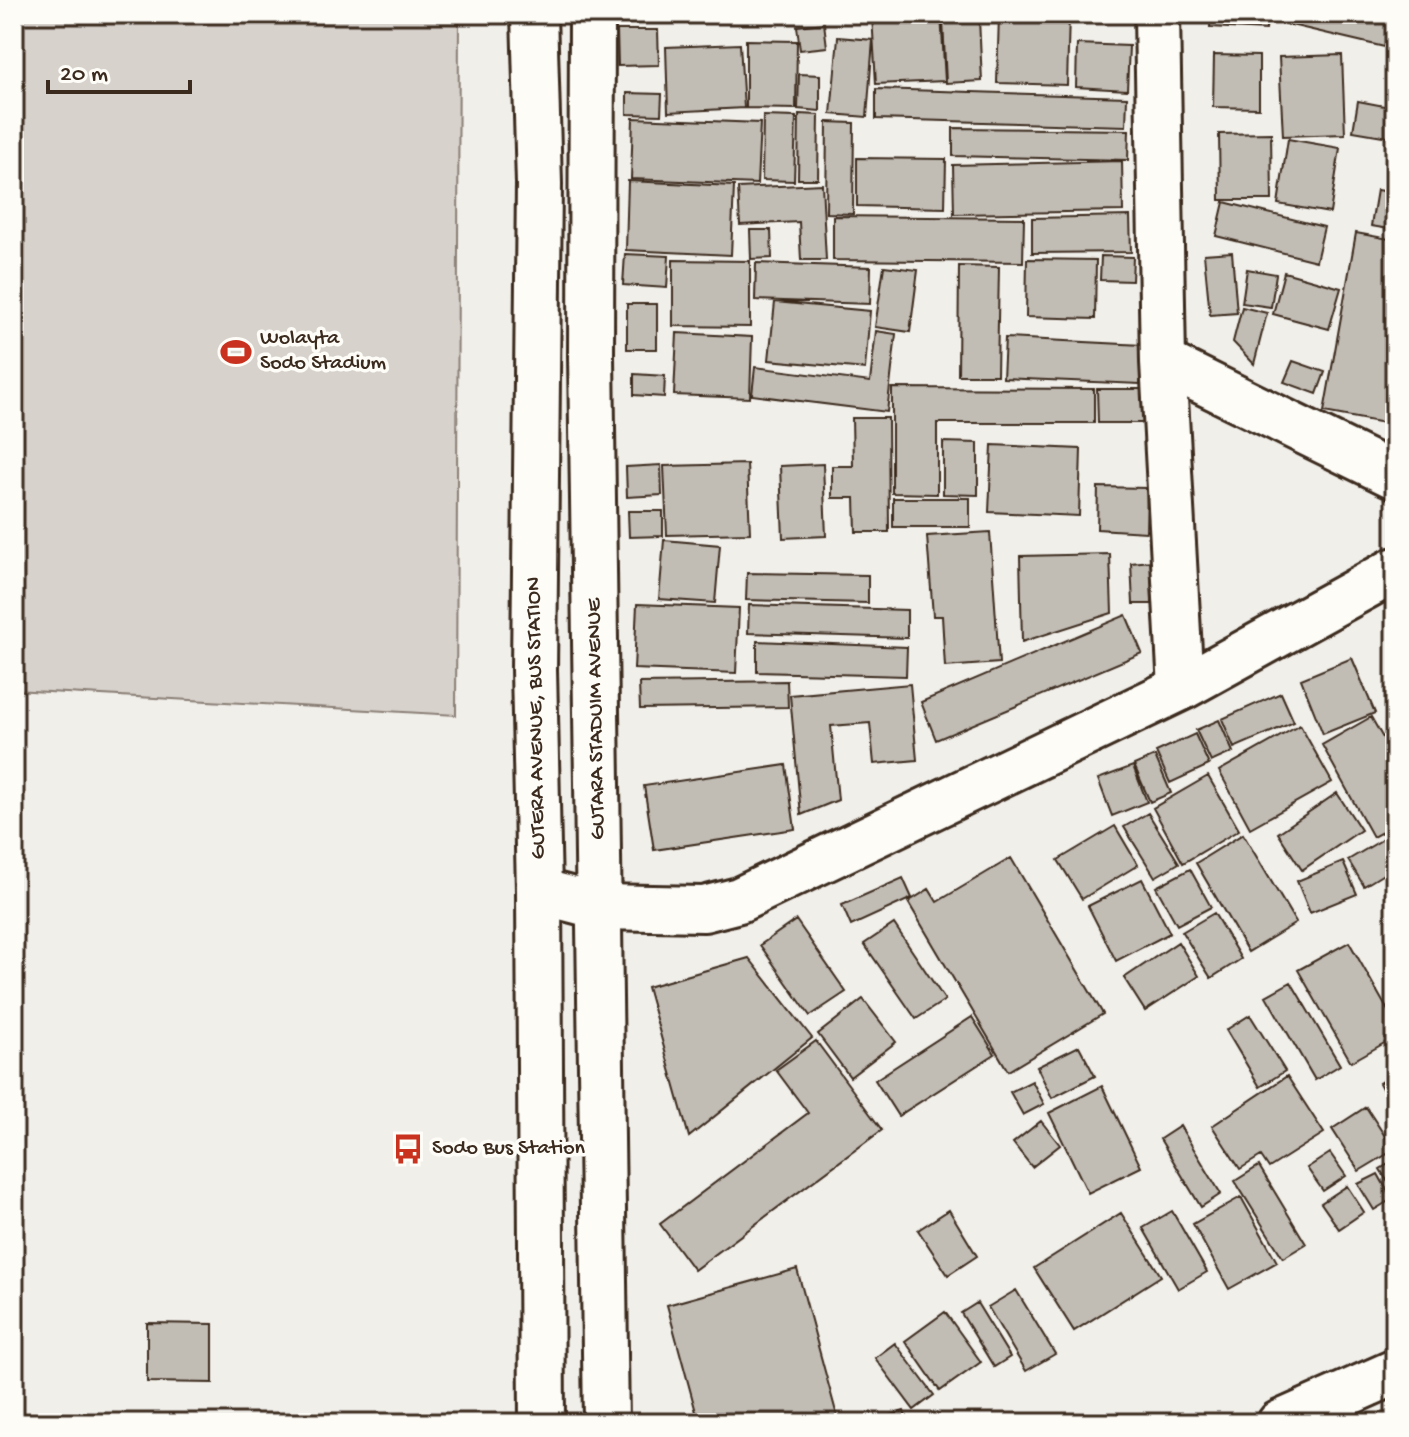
<svg xmlns="http://www.w3.org/2000/svg" width="1409" height="1437" font-family="'Gochi Hand',sans-serif">
<style>
.green{fill:#d7d2cc;stroke:#897e75;stroke-width:2}
.building{fill:#c1bcb4;stroke:#3b2a1e;stroke-width:2}
.lines{fill:none;stroke-linecap:round;stroke-linejoin:round}
.minor-casing{stroke:#3b2a1e;stroke-width:50}
.major-casing{stroke:#3b2a1e;stroke-width:50}
.minor{stroke:#fdfcf7;stroke-width:44}
.major{stroke:#fdfcf7;stroke-width:44}
.labels{text-anchor:middle;dominant-baseline:central;stroke-width:7;stroke-linejoin:round;paint-order:stroke}
.poi-label{font-size:22px;fill:#3b2a1e;stroke:#fdfcf7;text-anchor:start}
.street-label{font-size:22px;fill:#3b2a1e;stroke:#fdfcf7}
</style>
<rect width="100%" height="100%" fill="#f1efea"/>
<filter id="ink" filterUnits="userSpaceOnUse"><feTurbulence type="fractalNoise" baseFrequency=".0125" numOctaves="2"/><feDisplacementMap in="SourceGraphic" scale="16" xChannelSelector="R" yChannelSelector="G"/><feConvolveMatrix kernelMatrix="1 2 1 2 8 2 1 2 1" color-interpolation-filters="sRGB"/></filter>
<g filter="url(#ink)">
<path class="green" d="M14,14H459L456,715L14,690Z"/>
<path class="building" d="M893,14H941L945,81L876,84L872,15Z
M999,14H1069L1067,85L997,83Z
M1211,14H1267L1266,30L1210,27Z
M1280,14H1395V40L1393,49L1278,22Z
M979,19L982,81L946,83L943,20Z
M824,23L827,47L800,50L797,26Z
M617,30H658L659,65L618,66Z
M838,37L873,40L867,117L831,114Z
M746,40L797,41L796,109L746,108Z
M740,44L744,108L668,112L666,47Z
M1077,44L1129,46L1127,90L1076,87Z
M1214,55L1259,56V108L1213,107Z
M1342,55L1345,134L1283,136L1279,57Z
M799,74L820,75V111L798,109Z
M876,89L1127,97L1126,126L876,119Z
M627,93L662,94L661,115L627,114Z
M1358,101L1395,108V138L1353,131Z
M799,114L819,115L818,179H798Z
M763,116L796,117L794,181L762,180Z
M633,118L760,123L757,184L631,179Z
M827,122L854,123L853,214L826,213Z
M953,128L1129,130L1128,160L953,156Z
M1271,133L1272,200H1220L1219,134Z
M1288,139L1340,148L1330,213L1278,204Z
M857,158L946,159L945,208L857,206Z
M1122,161L1123,211L954,214L953,165Z
M628,181L734,186L731,255L626,250Z
M822,184L826,260H801L799,222L740,225L738,188Z
M1377,190L1395,193V230L1371,226Z
M1224,202L1324,227L1316,261L1216,236Z
M833,216L1024,218L1023,262L833,260Z
M1130,216L1131,252L1032,253V218Z
M750,230H771L772,258L751,259Z
M1356,233L1395,240V425L1324,412Z
M1232,252L1237,313L1210,315L1204,254Z
M625,254L669,256L667,288L623,285Z
M1101,256L1133,257L1132,281L1100,280Z
M1027,259L1096,260L1095,319L1026,317Z
M673,260L750,261V327L673,326Z
M756,263L871,267L870,304L755,300Z
M884,266L918,270L910,332L875,327Z
M959,266L999,267L997,375H958Z
M1247,269L1276,274L1271,307L1242,303Z
M1284,272L1341,288L1329,329L1273,314Z
M775,302L870,311L865,369L769,360Z
M627,304H657V349H627Z
M1242,307L1267,313L1254,364L1233,342Z
M876,331L896,334L887,412L752,395L755,367L870,382Z
M677,333L752,337L750,398L674,395Z
M1005,338L1142,345L1140,384L1003,378Z
M1293,361L1325,372L1317,394L1284,382Z
M634,374L665,376L664,397L634,395Z
M892,388L1094,389V423H937V494L892,493Z
M1097,389H1144L1145,423H1098Z
M852,418H888L889,532H856L855,498H832V466H853Z
M943,442L978,443V495L943,494Z
M992,445L1081,449L1079,516L989,512Z
M747,464L750,533L667,535L664,466Z
M823,464L826,536L783,538L780,466Z
M661,465L662,495L627,497L626,467Z
M1098,487L1147,488L1146,532L1097,529Z
M893,498H970V527H893Z
M628,511H663V536L629,537Z
M990,532L999,663L945,667L942,616H933L927,536Z
M664,540L720,545L715,603L659,599Z
M1110,554L1112,613L1022,642L1020,556Z
M1151,561L1152,604H1133L1131,563Z
M747,573L868,575V603L746,600Z
M637,604L739,608L736,673L634,669Z
M749,605L907,610V638L748,633Z
M1126,615L1142,653L936,740L921,702Z
M757,641L907,647L906,676L757,672Z
M1352,658L1375,713L1323,734L1301,679Z
M787,681L788,707L640,709L639,683Z
M910,684L917,760L874,764L870,723L831,726L838,800L801,815L790,695Z
M1281,693L1294,722L1234,748L1222,719Z
M1371,717L1395,759V825L1373,837L1322,745Z
M1219,720L1233,752L1211,762L1196,730Z
M1300,725L1332,782L1250,828L1219,771Z
M1195,734L1209,765L1170,783L1156,752Z
M1155,756L1171,793L1150,802L1134,765Z
M786,765L795,829L654,850L644,786Z
M1133,766L1147,802L1112,816L1098,779Z
M1208,776L1239,830L1183,863L1153,808Z
M1337,793L1361,830L1302,870L1278,833Z
M1148,813L1179,863L1155,877L1124,827Z
M1115,826L1138,865L1082,899L1058,860Z
M1395,832V867L1364,886L1348,860Z
M1243,834L1296,923L1248,952L1196,863Z
M1011,858L1103,1014L1008,1071L908,902L929,889L937,902Z
M1343,862L1357,894L1310,913L1297,881Z
M1190,869L1211,907L1177,925L1156,887Z
M903,878L912,898L851,926L842,905Z
M1142,879L1170,933L1116,961L1088,906Z
M1214,913L1241,959L1211,978L1182,932Z
M796,920L846,992L810,1016L760,945Z
M894,924L945,1000L916,1019L864,944Z
M1178,942L1199,976L1145,1011L1124,978Z
M1349,942L1395,1023V1037L1351,1062L1298,970Z
M749,958L812,1038L689,1137L647,987Z
M1291,982L1340,1065L1315,1080L1266,996Z
M863,999L896,1042L850,1077L818,1034Z
M1250,1015L1285,1071L1260,1087L1226,1030Z
M972,1017L995,1054L898,1116L875,1080Z
M816,1041L882,1130L694,1270L660,1224L808,1113L776,1070Z
M1079,1046L1095,1076L1052,1098L1037,1067Z
M1395,1074V1113L1379,1083Z
M1287,1076L1324,1133L1269,1168L1261,1156L1240,1169L1212,1126Z
M1032,1081L1044,1104L1023,1115L1010,1092Z
M1102,1086L1141,1167L1088,1193L1049,1113Z
M1366,1107L1394,1150L1359,1171L1332,1129Z
M1041,1121L1060,1145L1032,1167L1013,1143Z
M1180,1126L1221,1194L1201,1207L1160,1139Z
M1330,1153L1346,1176L1323,1191L1307,1168Z
M1395,1160V1194L1380,1169Z
M1259,1166L1306,1244L1283,1258L1235,1181Z
M1378,1174L1392,1199L1374,1210L1358,1184Z
M1347,1186L1364,1212L1339,1229L1321,1203Z
M1241,1197L1277,1262L1229,1289L1193,1224Z
M949,1210L977,1256L948,1275L918,1230Z
M1172,1211L1207,1272L1178,1289L1143,1228Z
M1121,1213L1161,1276L1074,1331L1034,1268Z
M797,1269L839,1423H699L667,1305Z
M1016,1290L1055,1354L1026,1371L988,1307Z
M977,1303L1010,1357L994,1367L961,1313Z
M945,1312L981,1362L940,1391L905,1341Z
M147,1323L213,1324V1383L147,1382Z
M895,1343L934,1395L914,1410L875,1358Z
M904,1411L908,1423H867Z"/>
<g class="lines">
<g class="minor-casing">
<path id="minor" d="M1157,14L1163,362L1181,688
M1163,362L1395,476
M539,891L600,907L704,909L739,900L1181,688L1395,570"/>
</g>
<g class="major-casing">
<path id="major" d="M534,14L539,184L534,670L539,891L542,1423
M592,14L591,356L606,1423
M1280,1423L1395,1372"/>
</g>
<use href="#minor" class="minor"/>
<use href="#major" class="major"/>
</g>
</g>
<defs>
<g id="stadium-bare" transform="scale(2.4)"><path d="M0-5a6.5 5 0 1 0 0 10a6.5 5 0 1 0 0-10ZM-3.5-1.8h7v3.6h-7Z" fill="#c8321e" stroke="#fdfcf7" stroke-width="2.5" paint-order="stroke"/></g>
<g id="bus-bare" transform="scale(2.4)"><path d="M-5-6H5V4H4V6H2V4H-2V6H-4V4H-5ZM-3.5-4V0h7V-4ZM-3.5 1.2v1.5H-2V1.2ZM2 1.2v1.5H3.5V1.2Z" fill="#c8321e" stroke="#fdfcf7" stroke-width="2.5" paint-order="stroke"/></g>
</defs>
<g fill-rule="evenodd">
<use href="#stadium-bare" x="236" y="352"/>
<use href="#bus-bare" x="408" y="1149"/>
</g>
<g class="labels">
<g class="poi-label">
<text x="260" y="339">Wolayta<tspan x="260" dy="25">Sodo Stadium</tspan></text>
<text x="432" y="1149">Sodo Bus Station</text>
</g>
<g class="street-label">
<text transform="translate(537 718) rotate(-91)">GUTERA AVENUE, BUS STATION</text>
<text transform="translate(597 719) rotate(-91)">GUTARA STADUIM AVENUE</text>
</g>
</g>
<rect width="1409" height="1437" fill="none" stroke="#fdfcf7" stroke-width="48"/>
<rect x="24" y="24" width="1361" height="1389" fill="none" stroke="#3b2a1e" stroke-width="3" filter="url(#ink)"/>
<path d="M48 80v12h142v-12" fill="none" stroke="#3b2a1e" stroke-width="4"/>
<text x="60" y="80" font-size="24" fill="#3b2a1e" stroke="#fdfcf7" stroke-width="6" paint-order="stroke">20 m</text>
</svg>
